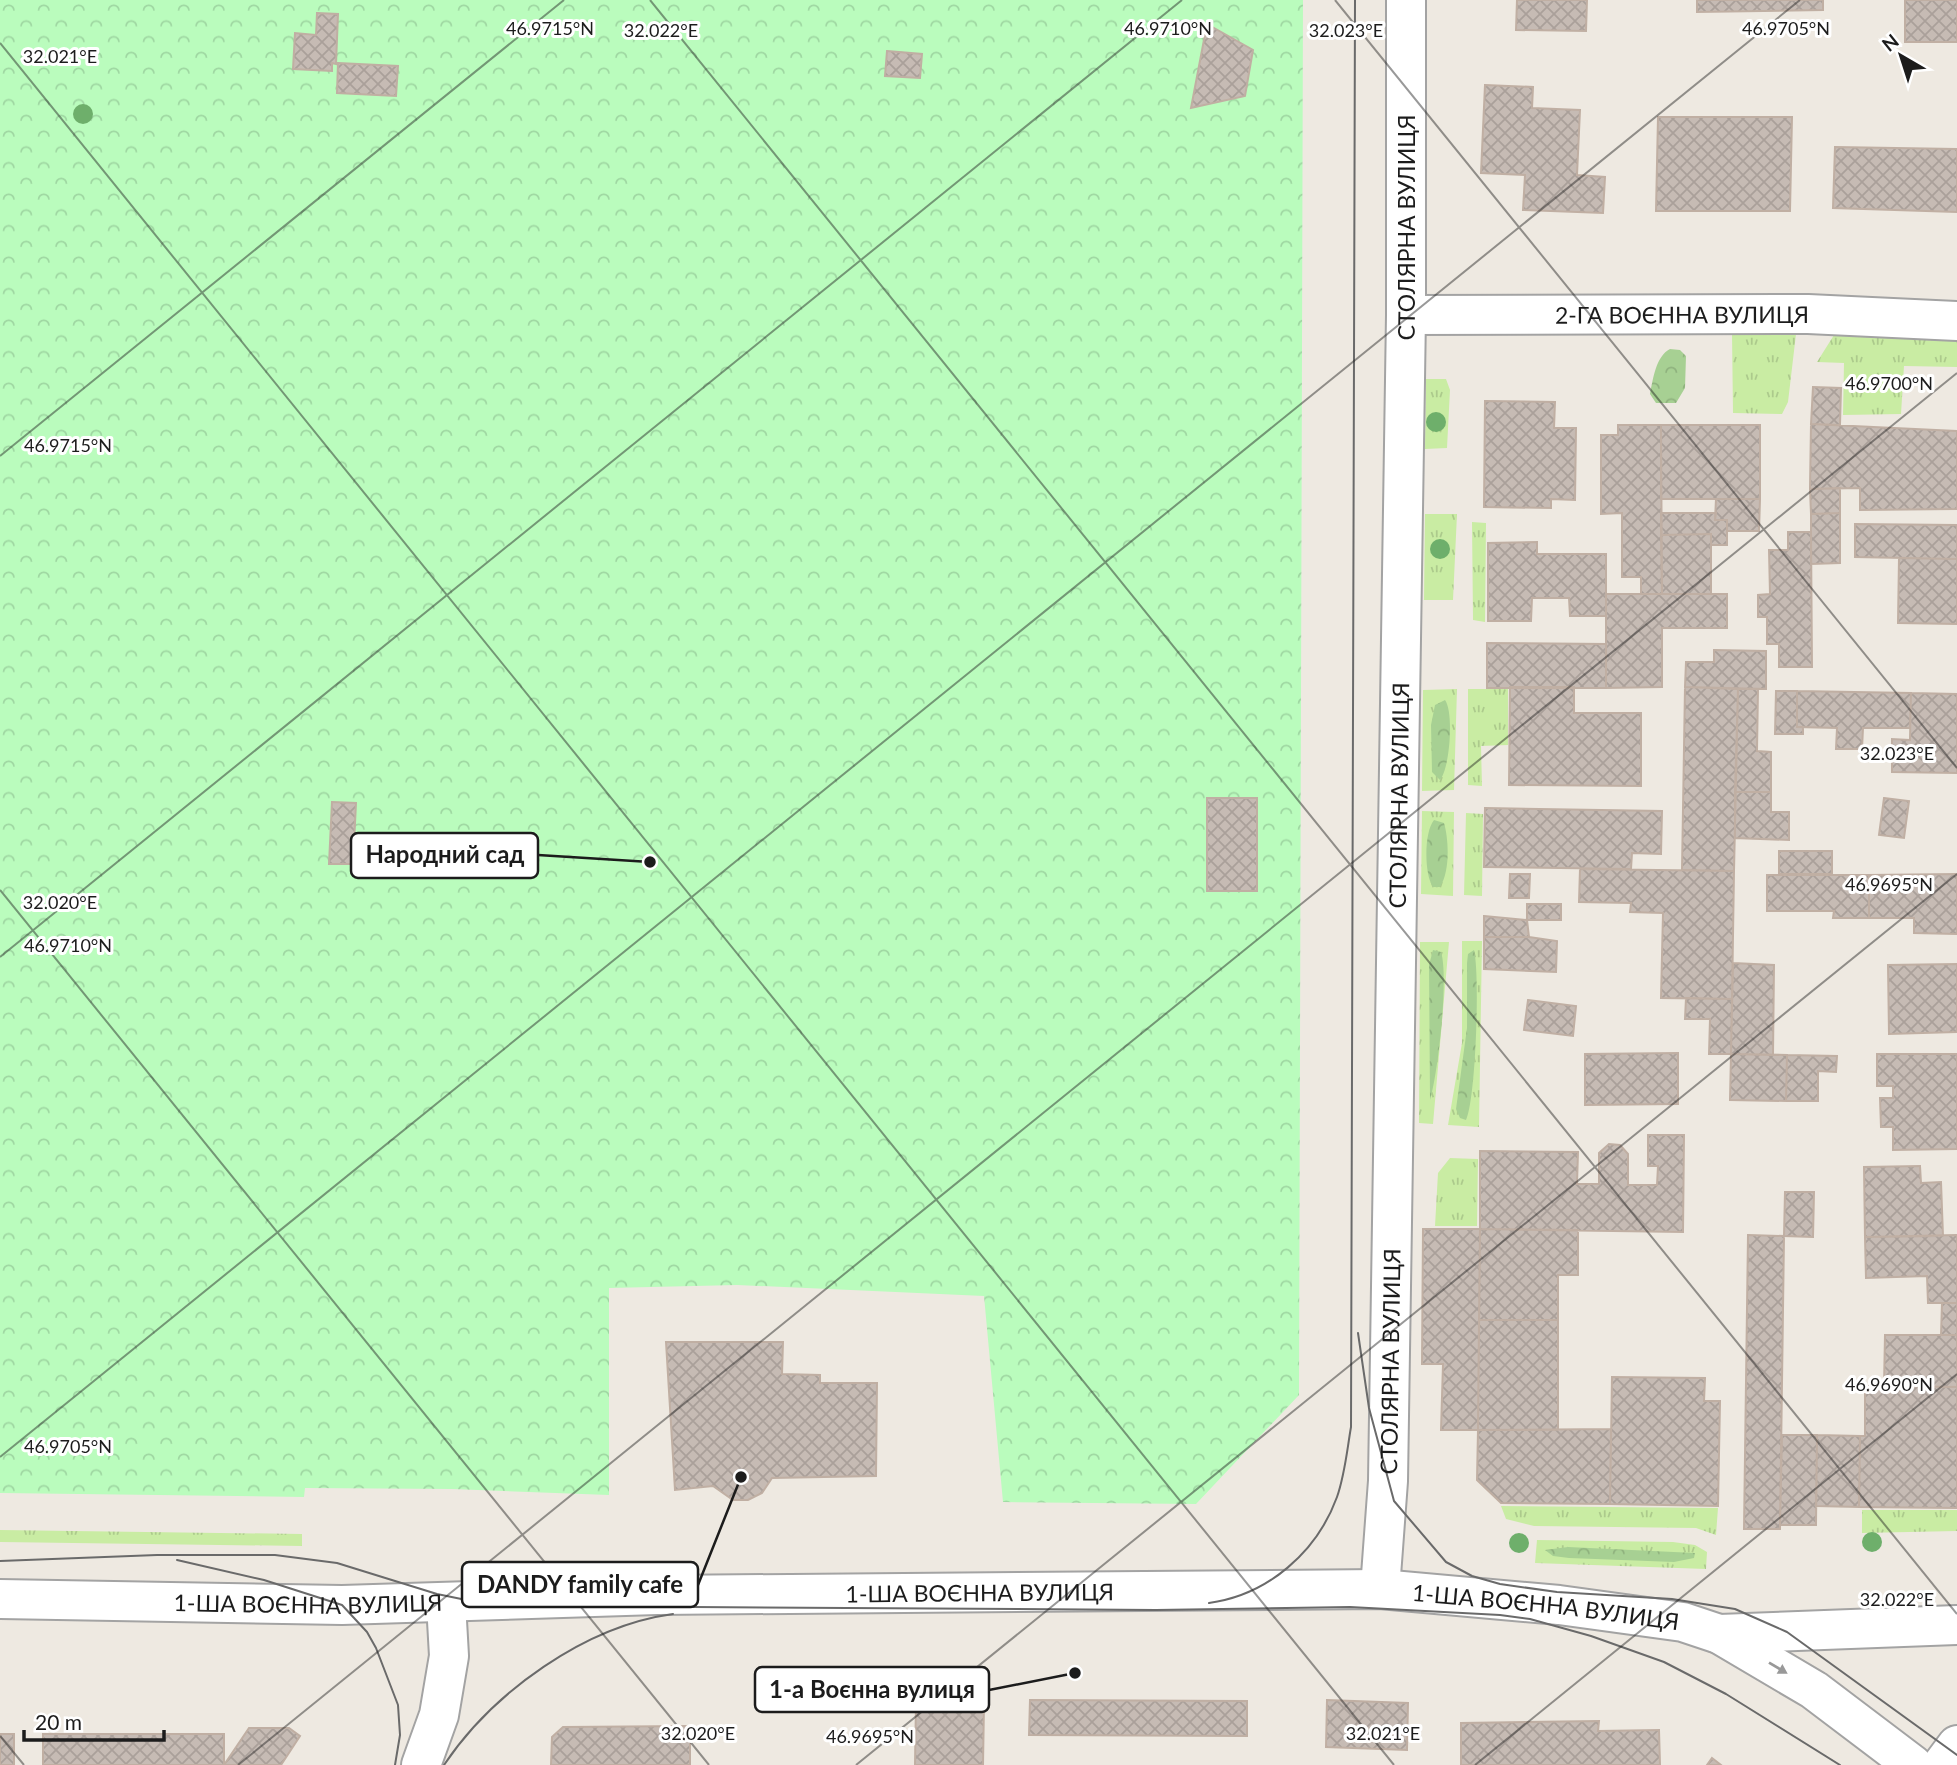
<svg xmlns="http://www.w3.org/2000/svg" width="1957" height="1765" font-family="Lato,sans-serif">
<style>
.grass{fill:url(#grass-tufts)}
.forest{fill:url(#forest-crowns)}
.park{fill:url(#park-crowns)}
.building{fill:url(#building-cross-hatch);stroke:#c0afa3;stroke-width:2}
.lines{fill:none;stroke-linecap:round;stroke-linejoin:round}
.minor-casing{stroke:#a3a3a3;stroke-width:42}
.tertiary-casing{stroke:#a3a3a3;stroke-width:42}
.minor{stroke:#fff;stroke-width:38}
.tertiary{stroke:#fff;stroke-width:38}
.tram{stroke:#6a6a6a;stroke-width:2}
.tree{fill:#6eaf6b}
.oneway{fill:#999}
.ticks{fill:none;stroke:#1c1c1c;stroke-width:2;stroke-opacity:0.45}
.labels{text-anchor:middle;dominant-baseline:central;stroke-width:6;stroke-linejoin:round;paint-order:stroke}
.street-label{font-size:23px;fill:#1c1c1c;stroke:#fff}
.ticks-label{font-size:18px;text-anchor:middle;fill:#1c1c1c;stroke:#fff;stroke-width:6;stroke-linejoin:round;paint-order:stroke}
.leader{fill:none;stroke:#1c1c1c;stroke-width:2.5}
.callout-dot{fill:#1c1c1c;stroke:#fff;stroke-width:2.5}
.callout{fill:#fff;stroke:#1c1c1c;stroke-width:2.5}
.callout-label{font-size:24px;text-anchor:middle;font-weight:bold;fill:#1c1c1c}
</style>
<defs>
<pattern id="grass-tufts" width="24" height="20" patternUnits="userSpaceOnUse" patternTransform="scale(1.75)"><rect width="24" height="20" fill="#c9eca3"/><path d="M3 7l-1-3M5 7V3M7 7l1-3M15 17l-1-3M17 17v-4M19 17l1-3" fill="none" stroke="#acca8c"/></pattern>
<pattern id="forest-crowns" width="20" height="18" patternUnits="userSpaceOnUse" patternTransform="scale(1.75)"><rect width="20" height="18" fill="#a7d093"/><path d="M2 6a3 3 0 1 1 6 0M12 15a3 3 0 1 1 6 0" fill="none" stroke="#8fb27e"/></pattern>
<pattern id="park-crowns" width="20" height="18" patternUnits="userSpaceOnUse" patternTransform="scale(1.75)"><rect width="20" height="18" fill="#bafcbd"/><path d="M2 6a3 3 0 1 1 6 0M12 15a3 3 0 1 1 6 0" fill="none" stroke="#9fd7a2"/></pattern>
<pattern id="building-cross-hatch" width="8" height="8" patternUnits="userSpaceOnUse" patternTransform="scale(1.75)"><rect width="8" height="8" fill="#c6bbb4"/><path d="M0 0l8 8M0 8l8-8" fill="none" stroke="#aaa09a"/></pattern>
</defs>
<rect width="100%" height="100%" fill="#eee9e1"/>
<path class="grass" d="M1732,334H1796L1788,402L1782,414L1733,413Z
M1834,335L1957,336V367L1904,366L1901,414L1843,415L1844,363L1817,362Z
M1426,379H1446L1450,390L1447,448L1425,449Z
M1425,514H1457L1453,600H1424Z
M1472,522L1486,523L1485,622L1473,620Z
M1457,689L1454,790L1422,791L1423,690Z
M1468,689H1508V745L1481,746L1482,786L1468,785Z
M1422,811L1454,812L1453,896L1421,894Z
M1466,813L1483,814L1482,896L1464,895Z
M1462,941H1482L1479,1127L1448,1125L1462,1043Z
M1420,942H1449L1433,1124L1419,1123Z
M1450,1158L1478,1159L1477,1226H1435L1438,1173Z
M1501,1506L1718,1508L1716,1535L1696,1528L1534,1526L1506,1519Z
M1862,1510H1957V1531L1862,1533Z
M0,1530L302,1534V1546L0,1542Z
M1537,1540L1673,1542L1695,1545L1707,1552L1706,1569L1535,1563Z"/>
<path class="forest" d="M1670,349L1680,350L1686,356L1685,388L1676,403H1656L1650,394C1653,379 1656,356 1670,349Z
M1445,700C1454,712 1450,768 1440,780L1432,772L1431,725L1435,705Z
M1434,820L1444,823C1449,840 1450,872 1440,887H1433C1424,874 1424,832 1434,820Z
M1433,950L1441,952C1449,976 1438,1074 1430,1100L1429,965Z
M1474,950C1480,973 1476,1099 1466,1120L1460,1118L1456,1109L1467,1028V963L1468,954Z
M1568,1547L1695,1553L1694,1558L1674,1562L1569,1558L1553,1556L1545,1550Z"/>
<path class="park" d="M0,0H1303L1299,1395L1196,1504L1003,1502L984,1296L737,1285L609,1288V1495L452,1489L305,1488L304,1497L0,1493Z"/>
<path class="building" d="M1517,0H1587L1586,31L1516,30Z
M1697,0H1823V10L1697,12Z
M1905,0H1957V42H1905Z
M317,13L338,14L336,64L332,63V71L293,69L295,33L316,35Z
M1207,24L1253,50L1245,96L1191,108Z
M887,51L922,54L920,78L885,76Z
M338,63L398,66L396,96L337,93Z
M1485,85L1533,87L1532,108L1580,110L1577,175L1605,177L1603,213L1523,210L1525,175L1481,173Z
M1658,117H1792L1790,211H1656Z
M1835,147L1957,149V212L1833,208Z
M1813,387L1841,388L1840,425L1811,424Z
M1485,401L1555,402L1554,428H1576L1575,500L1551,499V508L1484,507Z
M1811,424L1957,431V509L1860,510V488L1810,489Z
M1618,425H1661L1662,594H1641V577H1622V513L1601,514V435H1618Z
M1661,425H1760V499H1661Z
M1840,488V513L1811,514L1810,489Z
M1716,499H1760L1759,531H1727V520H1715Z
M1661,513H1716L1715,520H1727V545H1711V534L1661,535Z
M1840,513V563L1811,564V514Z
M1855,524L1957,525V559L1855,557Z
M1788,532H1811L1812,667H1779V644H1767V617H1758V595L1770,594L1769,550H1788Z
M1711,534V594H1662L1661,535Z
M1537,542V554H1606V616H1570L1569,598H1532L1531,621H1488V543Z
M1899,558L1957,559V624L1898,623Z
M1606,594H1727V628H1662V687L1606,688Z
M1487,643L1606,644V688H1487Z
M1714,650L1766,651V689L1685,687L1686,662H1714Z
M1510,687H1574V713H1641V786L1509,785Z
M1685,687L1738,689L1734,871L1682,870Z
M1738,689H1758L1757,751L1771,752V792H1735Z
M1776,691H1797V727H1803V734H1775Z
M1797,691L1911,693L1910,728H1863L1862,749H1836L1837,728L1797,727Z
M1911,693L1957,694V773L1892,772V739L1910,740Z
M1735,792H1771V812H1789V840L1735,838Z
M1207,798H1257V891H1207Z
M1884,798L1909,801L1904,838L1879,835Z
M332,802L356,803L353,864H329Z
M1485,808L1662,811L1661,854L1632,853L1631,869L1484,867Z
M1779,851H1832V874H1779Z
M1580,869L1734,871L1732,999L1661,998L1663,913L1630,912L1631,903L1579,902Z
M1510,874H1530L1529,898H1509Z
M1957,874V934L1914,933V918H1869V875Z
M1767,875H1869V918H1833L1834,911H1767Z
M1527,904H1561V920H1527Z
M1484,916L1527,920L1529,937H1484Z
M1484,937H1529L1557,941L1556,972L1484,969Z
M1733,963L1774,965L1773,1055L1731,1054Z
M1957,964V1032L1889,1034L1888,965Z
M1686,998L1732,999L1731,1054H1709L1710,1019H1685Z
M1528,1000L1576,1006L1573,1036L1524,1030Z
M1678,1053V1104L1585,1105V1054Z
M1731,1054L1787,1055L1786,1101L1730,1100Z
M1877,1054H1957V1149L1893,1150V1127H1881L1880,1098H1893V1086H1877Z
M1787,1055L1837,1056L1836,1072L1818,1071V1101H1786Z
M1648,1135H1684L1683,1232L1480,1229V1151L1578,1152L1577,1184H1599V1153L1609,1144L1620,1145L1628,1154V1185H1657L1658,1166H1648Z
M1920,1166L1921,1183L1941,1182L1943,1236L1865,1237L1864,1167Z
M1785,1192H1814L1813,1237L1784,1236Z
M1423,1229H1480L1478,1430H1441L1443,1364H1422Z
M1480,1229L1578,1230V1275H1558V1320H1479Z
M1748,1235L1784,1236L1780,1529H1744Z
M1957,1235V1303H1928L1927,1276L1866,1278L1865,1237Z
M1942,1303H1957V1335H1941Z
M1479,1320H1558V1430H1478Z
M1885,1335H1957V1387L1884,1386Z
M666,1342H783L782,1374L820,1375V1383H877L876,1476L772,1478L762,1493L748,1500H733L713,1486L675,1490Z
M1612,1377L1705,1378L1704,1401H1720L1718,1506L1610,1504Z
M1865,1386L1957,1387V1508L1859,1507L1860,1436H1865Z
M1611,1429L1610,1504L1501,1503L1477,1480L1478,1430Z
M1782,1435H1817L1816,1525H1780Z
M1817,1435L1860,1436L1859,1507L1816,1506Z
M1030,1700L1247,1701V1736L1029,1735Z
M1327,1700L1408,1703L1407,1750L1326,1747Z
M916,1702L984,1703L983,1765H915Z
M1599,1721L1598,1731L1659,1730L1660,1765H1461V1723Z
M690,1726V1765H551L552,1737L563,1727Z
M249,1728H289L300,1736L281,1765H224Z
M0,1734H14V1765H0Z
M43,1734H224V1765H43Z
M1712,1758L1721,1765H1707Z"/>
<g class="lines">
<g class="minor-casing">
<g id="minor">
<path id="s1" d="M1406,315L1808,314L1957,321"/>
<path id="s2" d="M1380,1589L1388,1481L1406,315V0"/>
<path d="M1719,1634L1957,1625"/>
<path d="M421,1765L439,1715L449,1656L446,1603"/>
<path d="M1942,1765L1957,1745"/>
</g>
</g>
<g class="tertiary-casing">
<g id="tertiary">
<path id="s3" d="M0,1599L342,1605L657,1595L1380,1589L1559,1605L1683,1622L1719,1634L1814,1690L1913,1765"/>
</g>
</g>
<use href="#minor" class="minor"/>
<use href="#tertiary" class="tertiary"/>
<path class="tram" d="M1358,1333L1369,1408L1394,1501L1446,1562L1472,1576L1500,1584L1557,1592L1672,1599L1735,1609L1787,1632L1957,1755
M177,1560L264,1580L342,1605L367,1632L376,1648L398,1705L400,1735L395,1765
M0,1561L157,1555H275L337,1563L437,1594L476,1602L549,1606L1156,1610L1350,1607L1500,1615L1530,1619L1591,1636L1664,1662L1726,1694L1840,1765
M1209,1603C1268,1595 1317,1552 1337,1497C1345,1474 1347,1450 1351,1427L1355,0
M444,1765C493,1692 585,1626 673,1614"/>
</g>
<g class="tree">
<circle cx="83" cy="114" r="10"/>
<circle cx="1436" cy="422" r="10"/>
<circle cx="1440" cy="549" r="10"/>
<circle cx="1872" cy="1542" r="10"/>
<circle cx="1519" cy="1543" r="10"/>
</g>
<defs><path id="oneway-solid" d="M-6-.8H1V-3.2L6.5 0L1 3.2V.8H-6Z" transform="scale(1.75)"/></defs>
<use class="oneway" href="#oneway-solid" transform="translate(1778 1668) rotate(31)"/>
<path class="ticks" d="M650,0L1957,1614M1335,0L1957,768M0,43L1394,1765M0,456L564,0M0,890L709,1765M0,957L1182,0M0,1457L1800,0M0,1736L24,1765M238,1765L1957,373M856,1765L1957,874M1475,1765L1957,1374"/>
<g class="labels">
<g class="street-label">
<text stroke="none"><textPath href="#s2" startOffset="1362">СТОЛЯРНА ВУЛИЦЯ</textPath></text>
<text stroke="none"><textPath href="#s1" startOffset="276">2-ГА ВОЄННА ВУЛИЦЯ</textPath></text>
<text stroke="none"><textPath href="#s2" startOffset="794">СТОЛЯРНА ВУЛИЦЯ</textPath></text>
<text stroke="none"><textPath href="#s2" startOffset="228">СТОЛЯРНА ВУЛИЦЯ</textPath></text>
<text stroke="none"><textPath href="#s3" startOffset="980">1-ША ВОЄННА ВУЛИЦЯ</textPath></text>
<text stroke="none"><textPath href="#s3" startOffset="308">1-ША ВОЄННА ВУЛИЦЯ</textPath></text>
<text stroke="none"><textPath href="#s3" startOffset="1547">1-ША ВОЄННА ВУЛИЦЯ</textPath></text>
</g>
</g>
<g class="ticks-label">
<text x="550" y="35">46.9715°N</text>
<text x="1168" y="35">46.9710°N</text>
<text x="1786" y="35">46.9705°N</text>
<text x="661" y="37">32.022°E</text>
<text x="1346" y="37">32.023°E</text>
<text x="60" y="63">32.021°E</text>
<text x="1889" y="390">46.9700°N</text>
<text x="68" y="452">46.9715°N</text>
<text x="1897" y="760">32.023°E</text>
<text x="1889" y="891">46.9695°N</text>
<text x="60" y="909">32.020°E</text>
<text x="68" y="952">46.9710°N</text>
<text x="1889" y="1391">46.9690°N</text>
<text x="68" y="1453">46.9705°N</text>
<text x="1897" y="1606">32.022°E</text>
<text x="698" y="1740">32.020°E</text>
<text x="1383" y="1740">32.021°E</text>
<text x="870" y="1743">46.9695°N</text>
</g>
<path class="leader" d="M650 862L538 855M741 1477L698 1585M1075 1673L989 1690"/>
<g class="callout-dot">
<circle cx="650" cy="862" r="7"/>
<circle cx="741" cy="1477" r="7"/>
<circle cx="1075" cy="1673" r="7"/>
</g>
<g class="callout">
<rect x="351" y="833" width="187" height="45" rx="7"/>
<rect x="462" y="1562" width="236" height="45" rx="7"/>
<rect x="755" y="1667" width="234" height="45" rx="7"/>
</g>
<g class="callout-label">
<text x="445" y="863">Народний сад</text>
<text x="580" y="1593">DANDY family cafe</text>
<text x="872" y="1698">1-а Воєнна вулиця</text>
</g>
<g transform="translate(1901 56) rotate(321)" stroke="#ffffff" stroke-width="5" paint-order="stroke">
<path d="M0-5L12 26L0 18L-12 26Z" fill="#1c1c1c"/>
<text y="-10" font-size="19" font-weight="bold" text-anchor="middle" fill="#1c1c1c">N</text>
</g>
<path d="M24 1730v10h140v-10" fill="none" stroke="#1c1c1c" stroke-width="3.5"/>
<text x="35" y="1730" font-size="21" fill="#1c1c1c" stroke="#ffffff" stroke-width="5" paint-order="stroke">20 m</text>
</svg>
